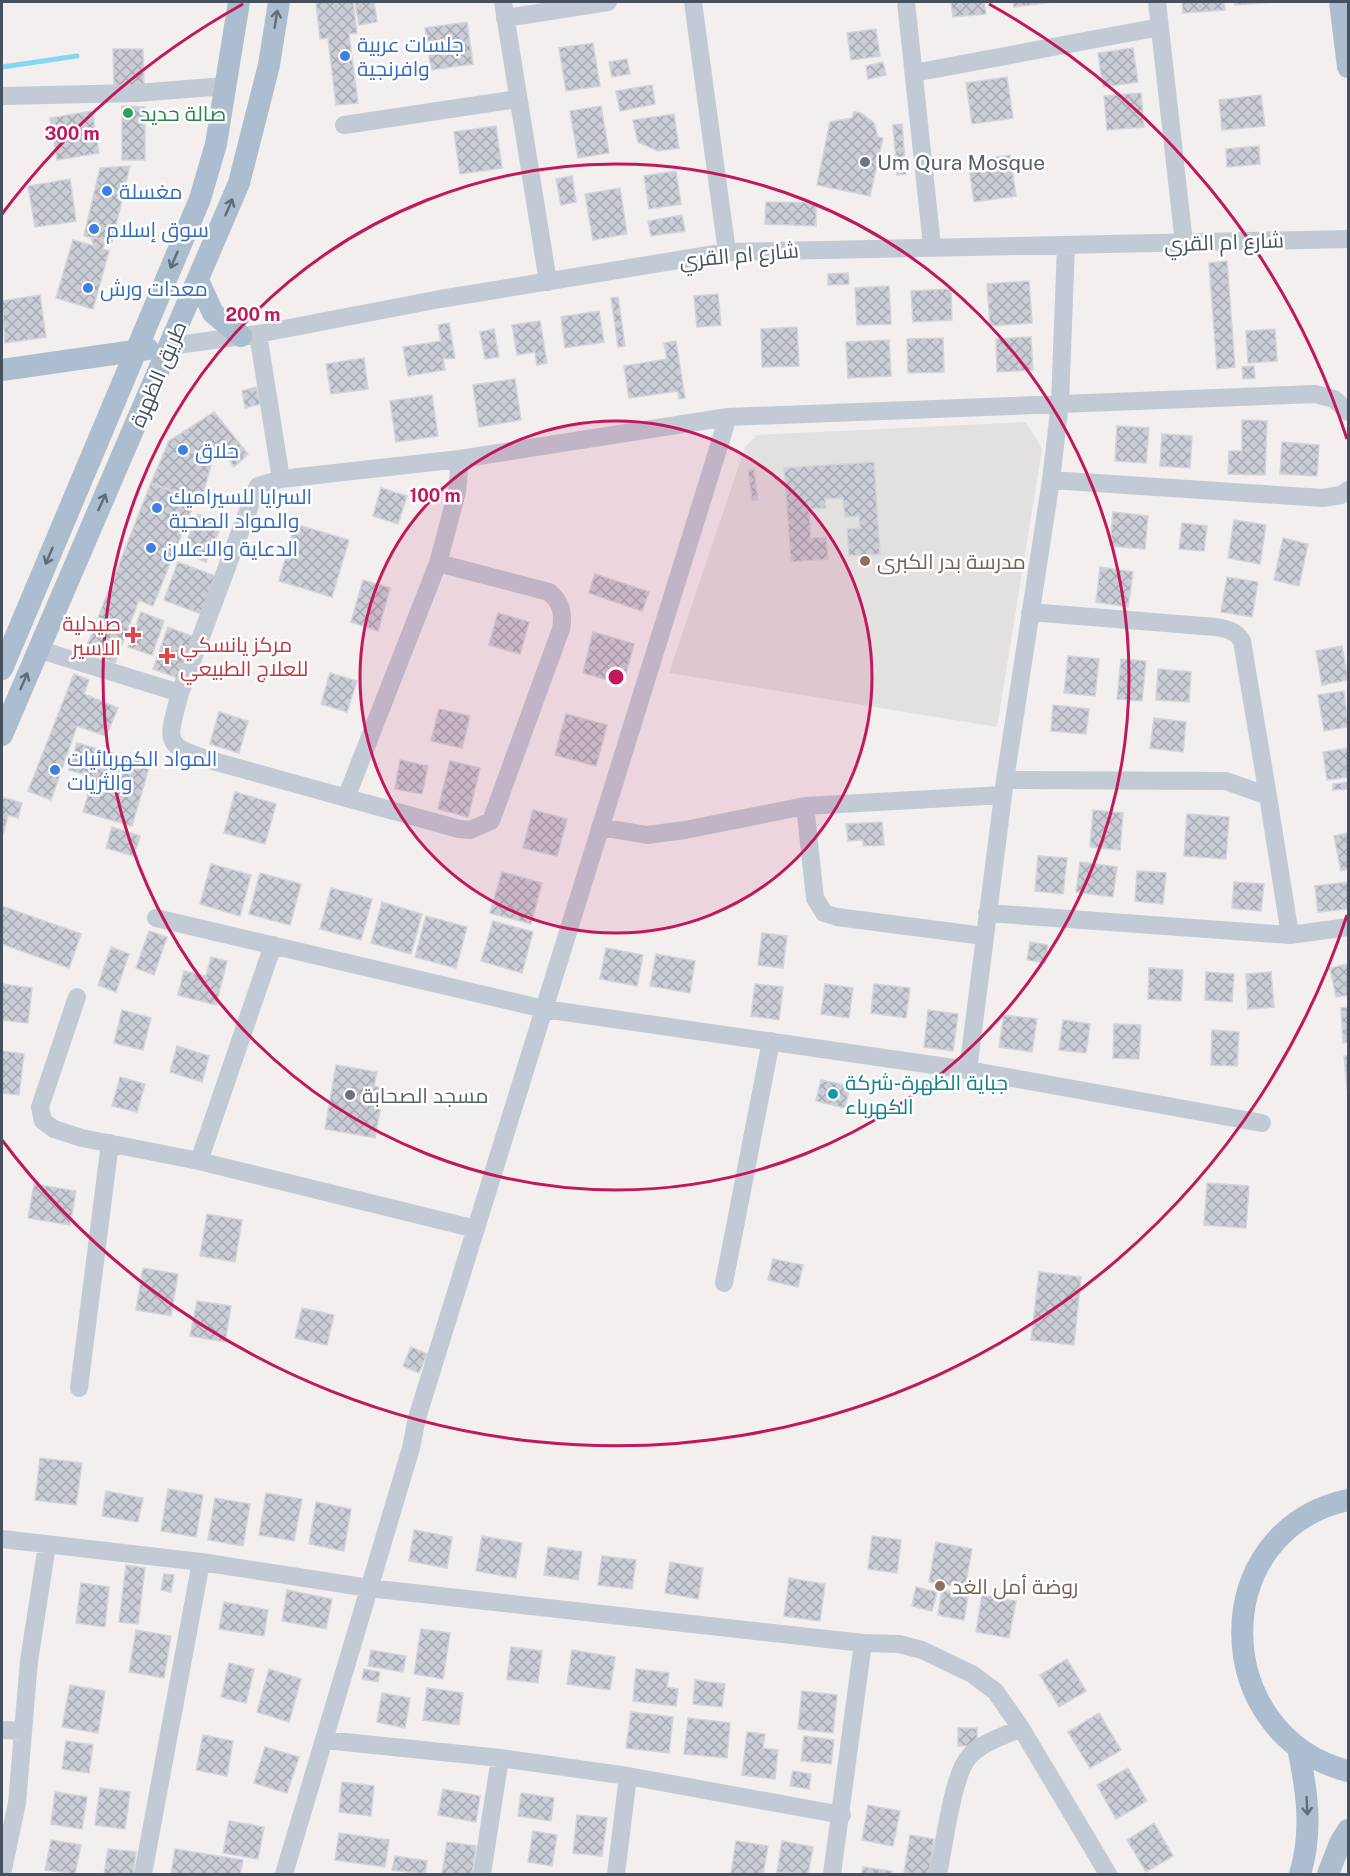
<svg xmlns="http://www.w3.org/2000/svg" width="1350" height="1876" font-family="'Public Sans',Cairo,sans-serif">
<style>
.education{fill:#e3e0e0}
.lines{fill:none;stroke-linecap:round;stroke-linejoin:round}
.stream{stroke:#83d7f3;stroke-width:5}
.building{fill:url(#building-cross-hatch);stroke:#d2d4db;stroke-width:1.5}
.minor{stroke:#c1cad5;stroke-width:18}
.major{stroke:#acbdd0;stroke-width:22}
.oneway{stroke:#5f6c7a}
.ring{fill:none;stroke:#c2185b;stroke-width:3}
.shop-dot{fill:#3f7fe0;stroke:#fff;stroke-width:2}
.leisure-dot{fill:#2e9e5b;stroke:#fff;stroke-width:2}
.worship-dot{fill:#6b7280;stroke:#fff;stroke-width:2}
.education-dot{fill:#8d6e63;stroke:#fff;stroke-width:2}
.health-dot{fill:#e0444e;stroke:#fff;stroke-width:2}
.culture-dot{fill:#0f9aa8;stroke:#fff;stroke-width:2}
.labels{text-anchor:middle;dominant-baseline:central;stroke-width:5;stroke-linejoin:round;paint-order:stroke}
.shop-label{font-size:21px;fill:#366cbe;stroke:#fff;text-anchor:start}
.leisure-label{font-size:21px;fill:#27864d;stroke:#fff;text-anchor:start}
.worship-label{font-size:21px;fill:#5b616d;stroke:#fff;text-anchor:start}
.street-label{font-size:21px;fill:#45515e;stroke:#fff}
.education-label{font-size:21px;fill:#785e54;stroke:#fff;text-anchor:start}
.health-label{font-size:21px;fill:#be3a42;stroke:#fff;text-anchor:end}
.culture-label{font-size:21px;fill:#0d838f;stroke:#fff;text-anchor:start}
.centre{fill:#c2185b;stroke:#fff;stroke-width:3}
.ring-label{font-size:18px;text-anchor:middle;font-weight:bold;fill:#c2185b;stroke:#fff;stroke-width:5;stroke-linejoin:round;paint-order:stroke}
</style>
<defs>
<pattern id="building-cross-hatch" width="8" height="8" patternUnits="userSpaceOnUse" patternTransform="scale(1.5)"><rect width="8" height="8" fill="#cacdd5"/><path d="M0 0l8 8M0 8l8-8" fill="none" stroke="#a6a9b0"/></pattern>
</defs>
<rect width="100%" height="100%" fill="#f2efee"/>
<path class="education" d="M1026,422L1042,449L997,727L669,673L745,447L757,435Z"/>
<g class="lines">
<path class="stream" d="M2,67L77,56"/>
</g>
<path class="building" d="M316,2H353L357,33L349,34L358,103L336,105L328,38L320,39Z
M355,2H374L377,22L359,25Z
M951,2H984L986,14L953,17Z
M1013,2H1053L1014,7Z
M1182,2H1224L1225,10L1183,13Z
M1235,2H1274L1235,5Z
M467,22L473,64L431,70L425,28Z
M876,29L880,56L851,60L847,33Z
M593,43L600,86L566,91L559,48Z
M1133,48L1138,82L1103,87L1098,53Z
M113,49H143L144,87H114Z
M627,59L630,74L612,77L609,62Z
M883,62L886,75L868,79L866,66Z
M1007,77L1013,118L972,124L966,83Z
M652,85L655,104L620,111L616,91Z
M1141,93L1144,127L1107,130L1104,96Z
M1261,95L1265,126L1222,130L1219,100Z
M122,106L145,107V160H122Z
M601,106L609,153L578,158L570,111Z
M92,111L99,153L57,160L50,118Z
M854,112L861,113L874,123L878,137L883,138L870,196L817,185L830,122L852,118Z
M674,114L679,148L658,151L638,142L633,120Z
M902,124L906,174L897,175L893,125Z
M496,126L502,168L460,174L454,132Z
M1259,146L1260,164L1227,167L1226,149Z
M1010,155L1016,196L974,202L968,161Z
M130,166L112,242L84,236L100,168Z
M676,171L681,204L649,209L644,176Z
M572,176L576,202L561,205L556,179Z
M70,179L76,221L35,227L28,186Z
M620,188L627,234L593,240L585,194Z
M766,202L816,203V226L765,224Z
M682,215L685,231L651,236L648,221Z
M91,237L105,241L103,249L109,251L93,309L56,298L73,240L94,246Z
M1227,261L1235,367L1217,369L1209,263Z
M848,273L849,284L828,285V274Z
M1029,281L1032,323L990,326L987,284Z
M889,286L891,324L857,325L855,288Z
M951,289L952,320L913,322L911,291Z
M718,294L721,325L697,327L694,296Z
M40,295L46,337L5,343L2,301Z
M618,297L625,346L618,347L611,298Z
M599,311L604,342L565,348L561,317Z
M540,321L547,363L537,365L535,352L517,355L512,325Z
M449,323L455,358L443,359L445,370L408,376L403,347L441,341L438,325Z
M797,327L799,366L762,367L761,329Z
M494,329L499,357L485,359L480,332Z
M1275,329L1277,361L1248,363L1246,331Z
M1031,337L1033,370L997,372L996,339Z
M943,338L944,372L908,373L907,339Z
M889,340L891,376L848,378L846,342Z
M676,341L685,398L679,399L678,391L629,398L624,366L667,359L664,343Z
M364,358L368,389L331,394L326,364Z
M1254,366L1255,378L1243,379L1242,367Z
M515,379L521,420L479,427L473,385Z
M256,387L260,404L245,408L242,391Z
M432,395L438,436L396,442L390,401Z
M214,412L248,454L234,467L225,454L212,462L201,501L151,483L169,441Z
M1242,420L1267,421L1265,475L1228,474L1229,451H1242Z
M1117,426L1149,428L1146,463L1115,461Z
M1162,434L1192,436L1190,468L1160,466Z
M1282,442L1319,445L1317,476L1280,474Z
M874,462L880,554L849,556L847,529L860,528L859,516L845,517L843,498L825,499L826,508L809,509L811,538L826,537L828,559L791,562L784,468Z
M754,469L758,500L752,501L748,470Z
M151,483L195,501L153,606L139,600L115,663L85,651Z
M381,488L407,496L398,524L373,516Z
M1113,512L1148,516L1145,549L1110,546Z
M198,514L222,524L206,562L182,552Z
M1234,520L1266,525L1260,564L1228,558Z
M1182,523L1207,526L1204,551L1179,549Z
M295,524L349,540L332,597L279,581Z
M1283,538L1308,544L1299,586L1274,580Z
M178,562L215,576L201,614L164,600Z
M1100,567L1133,572L1128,607L1096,602Z
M595,574L649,592L642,611L589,593Z
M1227,577L1258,582L1252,617L1221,612Z
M363,580L390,588L378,631L351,622Z
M141,612L164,621L152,655L128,647Z
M498,613L529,622L520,654L489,645Z
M168,627L194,637L178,678L153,669Z
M593,632L634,644L623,684L583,673Z
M1342,646L1348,680L1322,685L1316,651Z
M1068,656L1099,659L1095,696L1064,693Z
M1121,659L1146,661L1142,701L1117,699Z
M1158,669L1191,672L1189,702L1156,700Z
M330,673L357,681L347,712L321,704Z
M74,674L89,680L84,694L118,708L106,736L77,726L51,800L28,791Z
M1344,691L1348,727L1324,731L1318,695Z
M1053,705L1089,709L1086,734L1051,731Z
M439,709L470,716L462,748L431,741Z
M219,712L248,721L239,753L210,744Z
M566,714L607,725L596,766L555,755Z
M1154,718L1186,722L1183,752L1150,748Z
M77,743L150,764L132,826L83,812L93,777L69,770Z
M1348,748V777L1327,780L1323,752Z
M400,760L428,766L422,794L395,789Z
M450,761L480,768L468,817L438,809Z
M1348,782V789L1333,790V784Z
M235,792L276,804L265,844L224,833Z
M2,797L22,803L18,818L8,815L3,835Z
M533,810L567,819L557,856L523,848Z
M1093,810L1123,813L1120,850L1090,847Z
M1187,814L1229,817L1226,859L1184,856Z
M882,822L884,845L863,846V840L848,841L846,824Z
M112,827L140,836L134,856L106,848Z
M1348,833V869L1341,871L1334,836Z
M1038,856L1067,858L1063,894L1035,891Z
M1080,862L1117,867L1113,897L1076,892Z
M211,864L251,875L240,916L200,904Z
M1137,871L1166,873L1163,904L1135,901Z
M502,872L542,883L531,924L490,913Z
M260,873L301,884L290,925L249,914Z
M1234,882L1264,884L1261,911L1232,908Z
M1348,882V909L1318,912L1315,886Z
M331,888L372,899L361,940L320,929Z
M382,902L422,914L411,954L371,943Z
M2,906L81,934L69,968L2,944Z
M426,916L467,927L456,968L415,957Z
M493,921L533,932L522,973L481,961Z
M149,931L167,937L154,975L136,968Z
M762,933L787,936L783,968L758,965Z
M1030,942L1048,945L1045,963L1027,960Z
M111,947L129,954L116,992L98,985Z
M606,948L643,955L637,986L600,979Z
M656,954L695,961L690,993L650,986Z
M211,957L227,961L216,1005L178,995L184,971L206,976Z
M1348,964V995L1336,997L1330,968Z
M1149,968L1183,970L1181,1001L1148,999Z
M1206,972L1234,974L1232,1002L1205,1000Z
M1271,972L1274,1007L1248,1009L1246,974Z
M2,984L32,988L28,1023L2,1020Z
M755,984L783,987L779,1020L751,1016Z
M825,984L853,988L849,1018L821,1014Z
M874,984L910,988L906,1018L871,1013Z
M1348,1007V1042L1343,1043L1341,1008Z
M122,1010L151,1018L143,1050L114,1043Z
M928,1010L958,1014L953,1051L924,1047Z
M1004,1015L1037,1019L1032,1052L999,1047Z
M1063,1020L1090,1024L1086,1053L1059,1050Z
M1114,1024L1141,1025L1139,1059L1113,1058Z
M1212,1030L1239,1032L1237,1066L1211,1065Z
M177,1046L209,1056L202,1082L170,1072Z
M2,1051L24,1054L19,1095L2,1093Z
M1344,1056H1348V1089H1347Z
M336,1065L377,1072L374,1086L384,1088L375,1138L325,1129Z
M120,1077L145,1084L137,1112L112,1106Z
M821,1080L850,1086L845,1108L816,1101Z
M1207,1183L1249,1186L1246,1228L1204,1225Z
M34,1184L76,1191L70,1225L28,1218Z
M207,1214L242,1220L235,1262L200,1256Z
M773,1259L803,1265L798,1287L768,1280Z
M143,1268L178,1274L171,1316L136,1310Z
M1039,1272L1081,1277L1074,1345L1031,1340Z
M197,1301L231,1306L225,1342L190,1336Z
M302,1308L334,1315L327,1345L295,1338Z
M411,1347L427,1354L419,1373L403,1366Z
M40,1458L82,1463L76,1505L35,1500Z
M168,1489L203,1495L196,1537L161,1531Z
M106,1491L143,1498L138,1522L102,1516Z
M266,1493L302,1499L294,1541L259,1535Z
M215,1498L250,1504L243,1546L208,1540Z
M316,1502L351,1509L344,1551L309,1544Z
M414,1530L452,1537L447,1568L409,1561Z
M482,1536L522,1543L516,1578L476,1571Z
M872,1536L901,1540L897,1573L868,1569Z
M936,1542L972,1549L965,1588L929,1582Z
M548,1547L582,1552L578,1580L544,1575Z
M602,1556L636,1560L632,1589L598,1585Z
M670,1562L703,1568L698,1599L665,1593Z
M126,1565L145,1568L138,1624L119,1622Z
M164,1574L174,1575L171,1592L161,1590Z
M789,1578L825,1584L820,1621L784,1616Z
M81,1583L109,1587L105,1627L76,1623Z
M916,1587L937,1592L932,1611L912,1606Z
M287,1590L332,1599L326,1629L282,1621Z
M942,1590L968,1595L964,1620L938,1615Z
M982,1595L1016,1601L1009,1638L976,1632Z
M224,1602L268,1610L264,1636L219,1629Z
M421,1629L450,1633L443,1679L414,1674Z
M136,1630L171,1636L164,1678L129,1672Z
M511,1647L542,1651L538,1683L507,1679Z
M371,1650L406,1656L403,1672L368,1666Z
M572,1650L615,1657L610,1690L567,1684Z
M1067,1659L1086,1691L1059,1707L1040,1675Z
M229,1663L254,1669L246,1703L221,1697Z
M269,1669L301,1679L289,1722L257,1712Z
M364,1669L380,1672L378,1682L362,1679Z
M636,1669L669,1673L667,1687L678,1689L676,1706L633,1701Z
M695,1680L725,1684L722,1707L693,1704Z
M70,1685L105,1691L98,1733L62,1727Z
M427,1688L463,1693L459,1725L423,1720Z
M802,1691L837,1695L833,1733L798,1729Z
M382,1693L410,1698L405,1728L377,1722Z
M631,1712L673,1717L669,1753L626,1748Z
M1099,1713L1121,1750L1090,1768L1068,1732Z
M688,1718L730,1723L727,1758L684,1754Z
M958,1728H977V1746H958Z
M747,1732L765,1734L763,1748L778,1750L775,1779L742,1775Z
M203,1735L233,1741L227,1776L196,1770Z
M804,1736L834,1740L831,1764L801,1761Z
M66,1741L93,1745L89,1773L62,1769Z
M265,1747L299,1757L287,1793L254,1783Z
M1128,1768L1147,1801L1116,1819L1097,1785Z
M793,1771L811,1774L809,1789L790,1786Z
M342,1782L374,1786L371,1816L339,1812Z
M100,1788L130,1792L125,1829L95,1825Z
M443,1789L480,1796L476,1822L438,1815Z
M55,1792L87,1797L82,1829L51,1824Z
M521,1793L554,1798L551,1821L518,1816Z
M868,1805L900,1811L893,1846L862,1840Z
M577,1815L607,1818L602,1856L573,1853Z
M229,1821L264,1827L258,1859L223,1853Z
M1154,1823L1173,1856L1146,1872L1127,1840Z
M533,1831L557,1835L552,1866L528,1862Z
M339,1833L389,1840L385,1867L335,1860Z
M910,1835L934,1839L929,1874L904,1873Z
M51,1840L81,1845L75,1874L45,1870Z
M736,1841L768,1846L763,1874H731Z
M782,1841L813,1847L808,1874L777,1872Z
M447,1842L476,1846L472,1874H442Z
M108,1849L136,1852L133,1874H104Z
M175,1849L243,1860L240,1874H171Z
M395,1856L427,1861L425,1874L392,1870Z
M863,1867L892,1871L891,1874H862Z"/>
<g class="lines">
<path class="minor" d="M503,2L548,282
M693,2L727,252
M906,2L932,246
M1157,2L1184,243
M505,18L608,2
M914,73L1160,27
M2,96L137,93L225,86
M344,125L517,99
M258,334L281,479
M170,346L258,334L440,299L727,252L1348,239
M1051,480L1323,498L1341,495L1348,490
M438,563L549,592C561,602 564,613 561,629L491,821L470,830L459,829L213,761C162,745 167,743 180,693L252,500L258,486L281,479L460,459L728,417L1315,394L1334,399L1348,412
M1030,612L1215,627C1227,629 1235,630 1242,641L1268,796
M37,649L180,693
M1005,780L1226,781L1268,796L1290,935
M346,798L438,563L457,492L460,459
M805,806L815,898L824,913L837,917L984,936
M600,827L647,835L685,830L805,806L1003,795
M987,913L1290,935L1348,927
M156,918L544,1009L968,1070L1262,1123
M77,997L40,1107L43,1121L54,1129L82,1138L199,1161L476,1229
M968,1070L1005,780L1051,480L1060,403L1066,246
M199,1161L273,945
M724,1283L771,1041
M79,1388L110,1143
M2,1539L201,1562L369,1588L863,1643L899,1644L922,1650L972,1674L995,1691L1021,1728L1108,1874
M2,1730L23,1731
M325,1740L500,1758L628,1776L842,1815
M2,1874L17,1803L29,1661L47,1545
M143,1874L201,1562
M284,1874L411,1448L417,1418L728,417
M482,1874L500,1758
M616,1874L628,1776
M832,1874L863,1643
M938,1874C944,1847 952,1778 968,1758C980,1743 1004,1736 1021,1728"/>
<path class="major" d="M1340,2L1348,67
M198,280L213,313L241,336
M2,370L148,349
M2,669L200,199L216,144L239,2
M2,735L239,183L269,65L279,2
M1348,1500C1205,1531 1209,1735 1348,1771
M1298,1748C1307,1790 1313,1832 1300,1874
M1328,1874L1340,1843L1348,1830"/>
</g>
<defs><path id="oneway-shaft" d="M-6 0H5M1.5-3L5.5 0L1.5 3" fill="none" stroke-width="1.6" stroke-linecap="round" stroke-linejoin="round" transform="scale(1.5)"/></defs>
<g class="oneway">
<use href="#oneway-shaft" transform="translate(276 19) rotate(-81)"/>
<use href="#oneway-shaft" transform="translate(229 207) rotate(-67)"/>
<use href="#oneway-shaft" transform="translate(174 260) rotate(113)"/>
<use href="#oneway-shaft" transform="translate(102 502) rotate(-66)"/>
<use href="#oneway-shaft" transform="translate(49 556) rotate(113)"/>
<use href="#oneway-shaft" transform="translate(24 681) rotate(-67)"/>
<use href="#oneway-shaft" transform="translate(1307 1806) rotate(87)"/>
</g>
<circle cx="616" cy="677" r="256" fill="#c2185b" fill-opacity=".12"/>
<g class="ring">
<circle cx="616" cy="677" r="256"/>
<circle cx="616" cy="677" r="513"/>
<path d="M1347 915A769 769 0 0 1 2 1140M2 214A769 769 0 0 1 243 4M989 4A769 769 0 0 1 1347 439"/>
</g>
<g class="shop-dot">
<circle cx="345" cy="56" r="6"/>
<circle cx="107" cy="191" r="6"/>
<circle cx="94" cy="229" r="6"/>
<circle cx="88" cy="288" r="6"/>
<circle cx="183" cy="450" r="6"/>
<circle cx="157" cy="508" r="6"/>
<circle cx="151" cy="548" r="6"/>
<circle cx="55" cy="770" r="6"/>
</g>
<circle class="leisure-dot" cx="128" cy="113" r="6"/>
<g class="worship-dot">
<circle cx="865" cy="162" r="6"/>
<circle cx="350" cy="1095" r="6"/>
</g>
<g class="education-dot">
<circle cx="865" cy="561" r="6"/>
<circle cx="940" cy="1586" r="6"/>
</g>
<g class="health-dot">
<path d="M130 626h6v6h6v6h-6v6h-6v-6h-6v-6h6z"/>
<path d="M164 647h6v6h6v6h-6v6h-6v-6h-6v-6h6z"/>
</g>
<circle class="culture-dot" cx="833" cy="1094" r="6"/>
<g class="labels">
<g class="shop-label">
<text x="357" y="44">جلسات عربية<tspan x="357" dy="24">وافرنجية</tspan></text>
<text x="119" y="191">مغسلة</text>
<text x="106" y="229">سوق إسلام</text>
<text x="100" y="288">معدات ورش</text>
<text x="195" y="450">حلاق</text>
<text x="169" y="496">السرايا للسيراميك<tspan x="169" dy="24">والمواد الصحية</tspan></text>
<text x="163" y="548">الدعاية والاعلان</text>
<text x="67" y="758">المواد الكهربائيات<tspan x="67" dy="24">والثريات</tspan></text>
</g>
<g class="leisure-label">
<text x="140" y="113">صالة حديد</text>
</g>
<g class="worship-label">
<text x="877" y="162">Um Qura Mosque</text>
<text x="362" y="1095">مسجد الصحابة</text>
</g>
<g class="street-label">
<text transform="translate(1224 242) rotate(-2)">شارع ام القري</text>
<text transform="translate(739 255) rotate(-5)">شارع ام القري</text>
<text transform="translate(158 374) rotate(-67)">طريق الظهرة</text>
</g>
<g class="education-label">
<text x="877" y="561">مدرسة بدر الكبرى</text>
<text x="952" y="1586">روضة أمل الغد</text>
</g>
<g class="health-label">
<text x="121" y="623">صيدلية<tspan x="121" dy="24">الاسير</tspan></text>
<text x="180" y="644" text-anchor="start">مركز يانسكي<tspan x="180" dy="24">للعلاج الطبيعي</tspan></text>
</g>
<g class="culture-label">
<text x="845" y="1082">جباية الظهرة-شركة<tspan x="845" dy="24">الكهرباء</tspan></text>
</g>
</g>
<circle cx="616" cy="677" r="9" class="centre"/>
<g class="ring-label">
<text x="72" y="140">300 m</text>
<text x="253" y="321">200 m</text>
<text x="435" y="502">100 m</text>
</g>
<rect width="1350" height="1876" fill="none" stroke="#45515e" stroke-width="6"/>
</svg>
